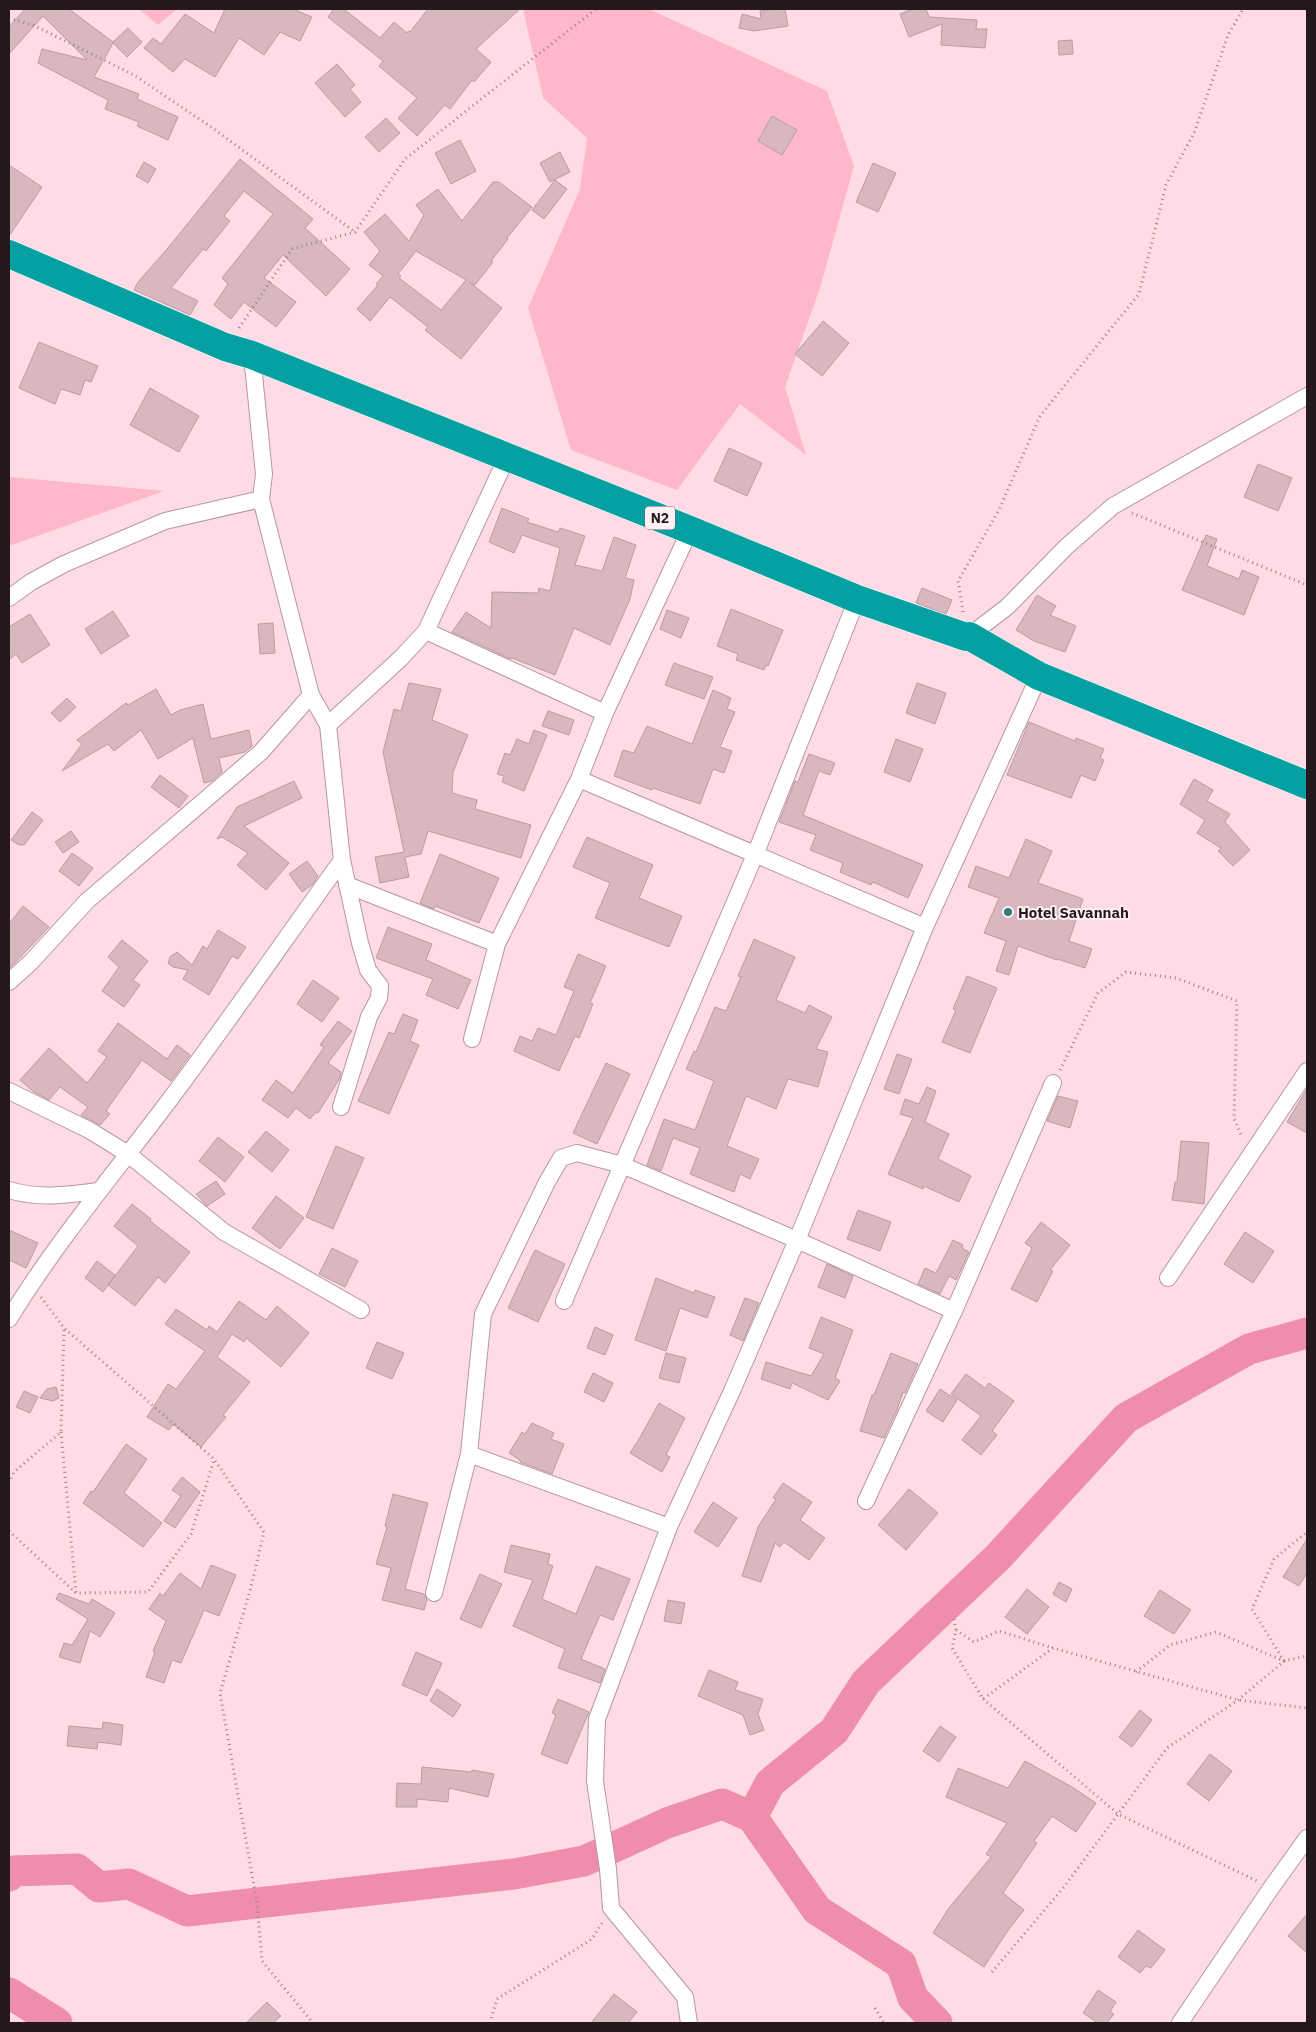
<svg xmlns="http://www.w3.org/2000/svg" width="1316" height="2032" font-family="'IBM Plex Sans',sans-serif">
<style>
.green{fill:#feb7cb}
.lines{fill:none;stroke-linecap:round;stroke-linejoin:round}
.river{stroke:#ef8eac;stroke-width:31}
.building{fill:#d8b7bf;stroke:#bb9ba3;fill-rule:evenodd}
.street-casing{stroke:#b7979f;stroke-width:18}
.highway-casing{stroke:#fff;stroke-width:29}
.path{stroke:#9c8389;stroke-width:3;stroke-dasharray:1 4;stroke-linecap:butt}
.street{stroke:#fff;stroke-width:16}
.highway{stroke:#05a1a2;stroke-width:28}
.poi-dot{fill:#307a7a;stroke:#feeff3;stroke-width:2}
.labels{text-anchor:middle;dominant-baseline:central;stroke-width:4;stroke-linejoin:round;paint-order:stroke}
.shield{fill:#feeff3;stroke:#67595d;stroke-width:1}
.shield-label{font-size:14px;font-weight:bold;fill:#26191d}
.poi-label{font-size:15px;font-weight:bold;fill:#26191d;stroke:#feeff3;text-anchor:start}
</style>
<rect width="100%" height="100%" fill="#ffdce5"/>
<path class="green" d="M139,9H177L158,25Z
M523,9H649L827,91L854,166L820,288L785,387L806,455L740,404L677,490L571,450L528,308L580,189L587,138L543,98Z
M9,477L164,491L9,546Z"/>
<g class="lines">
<path class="river" d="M752,1817L770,1783L834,1731L866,1682L997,1558L1126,1418L1249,1349L1307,1333
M9,1876L13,1871L77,1869L99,1887L129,1884L187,1911L514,1874L584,1861L667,1823L722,1804L752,1817L817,1910L901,1964L913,1998L937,2023
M9,1993L57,2023"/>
</g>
<path class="building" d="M25,9H69L113,42L128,28L142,42L127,57L113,43L94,77L139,94L137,99L178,117L168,140L137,126L139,122L105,109L108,100L38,63L42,49L87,60L43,16L9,54V27Z
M225,9H293L312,17L300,41L280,32L264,55L239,38L215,77L185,59L173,72L144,48L153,38L161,44L185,14L214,33Z
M334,9H344L380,38L394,22L407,33L408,31L410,32L428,9H520L476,49L491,62L474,82L472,80L450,109L445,105L417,136L398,118L417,98L379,66L383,61L328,17Z
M777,9H785L788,26L754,31L739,28L742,14L761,19L760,11Z
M913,9H926L929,17L977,20L976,29H987L985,48L941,45L942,24L909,37L900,14Z
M1072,40L1073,54L1059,55L1058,41Z
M337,64L355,85L350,89L361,102L345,117L315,83Z
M772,116L797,130L782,155L758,141Z
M386,118L400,133L379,152L365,137Z
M460,140L476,171L451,184L435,153Z
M560,152L570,172L550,182L540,163Z
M240,159L313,219L305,228L350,269L326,296L283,255L264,278L296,302L276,327L244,302L231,319L214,305L228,284L222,278L273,214L244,191L224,216L230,221L206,251L203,249L171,288L198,301L190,315L134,290L138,282L168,248Z
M144,162L156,169L148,183L136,176Z
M873,163L896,173L878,212L856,202Z
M9,165L42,187L9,236Z
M555,180L567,189L544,219L532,210Z
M493,182H499L532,207L507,238L508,239L491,261L493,262L475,285L469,282L502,308L461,359L425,330L428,327L390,297L370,321L357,309L378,285L376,284L383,276L369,265L380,251L364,232L385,214L409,241L424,215L416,205L438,189L462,221ZM416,251L466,280L441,310L399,278L401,276L398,274Z
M823,321L849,343L822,376L795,354Z
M39,342L98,366L91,382L85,380L80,395L61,389L55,404L19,388Z
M150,388L199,416L179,452L130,425Z
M729,448L762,463L747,496L714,481Z
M1258,464L1292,478L1278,511L1244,497Z
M502,508L529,519L527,522L558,532L560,528L585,536L575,565L602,571L614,537L636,545L625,578L634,580L630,599L610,645L574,628L555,675L512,658L511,659L452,632L466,612L491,628L492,592L538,593L539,588L550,591L560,548L522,535L514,553L489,542Z
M1206,535L1217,539L1207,566L1239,579L1242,570L1259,577L1244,615L1182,590Z
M922,588L952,600L946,614L916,603Z
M1037,595L1056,606L1050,615L1076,626L1065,652L1034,641L1016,630Z
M731,609L783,630L768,666L766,665L764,670L736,660L738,654L717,646Z
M667,610L689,618L681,638L660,629Z
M113,611L129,636L101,654L85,629Z
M30,614L50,645L22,663L16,654L9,660V627Z
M273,623L275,653L260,654L258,624Z
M674,663L713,677L704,699L665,685Z
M409,683L441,689L432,720L468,735L453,772L452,793L477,800L475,809L531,825L521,858L428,831L421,854L405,857L409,877L380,883L375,857L404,852L383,752L394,709L401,711Z
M917,683L946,693L935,724L906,713Z
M156,689L171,715L180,710L203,704L211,739L249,730L252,746L245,752L219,758L222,772L212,781L204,783L193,738L158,759L141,730L114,751L108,744L62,771L82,744L77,740L126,703L128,705Z
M713,690L731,698L727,709L735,712L720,747L732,751L724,773L713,769L700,804L653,788L652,790L614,776L623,750L634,753L647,726L692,744Z
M67,698L76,707L60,722L51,713Z
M548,711L574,720L569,735L542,726Z
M1029,722L1075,741L1076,738L1104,749L1100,758L1104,760L1095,781L1081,775L1071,798L1007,775Z
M534,730L547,735L524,791L502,782L504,776L497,774L505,753L510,755L517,739L529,744Z
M896,739L923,749L910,782L884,772Z
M809,754L835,763L830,775L819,771L803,815L923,865L908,898L873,882L871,885L840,872L843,863L810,850L816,835L779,822L795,781L798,782Z
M160,775L188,796L179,808L151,787Z
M1194,779L1213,790L1207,801L1230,814L1225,822L1250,850L1233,866L1218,851L1221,848L1197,833L1205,820L1180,804Z
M294,781L302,798L244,826L289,863L266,890L237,865L248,853L222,837L217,839L237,807Z
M32,812L43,820L24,845H19L11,840Z
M71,831L79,842L63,853L55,842Z
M587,837L653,865L639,898L682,916L669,947L595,918L610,883L573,867Z
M1026,839L1052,851L1038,883L1083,899L1069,941L1092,949L1085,968L1057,959V960L1018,946L1009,975L996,971L1006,941L984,933L999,898L968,887L976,866L1009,878Z
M72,853L93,868L79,886L59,871Z
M440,854L499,878L479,923L435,906L434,909L420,903Z
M307,861L318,876L313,884L302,892L289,874Z
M23,906L49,927L9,969V924Z
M388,927L432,944L426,960L471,980L458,1009L426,995L433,979L376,958Z
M218,930L246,947L238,959L232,956L209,995L183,979L188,970L173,967L168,963L170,957L177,952L192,965L203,946L207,949Z
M754,939L795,957L776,1000L805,1013L809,1005L832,1017L816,1049L828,1052L818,1087L788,1079L776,1109L746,1096L727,1146L759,1159L750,1179L740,1174L734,1192L690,1174L700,1148L673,1138L661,1171L647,1165L664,1119L695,1130L714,1081L686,1069L694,1051L696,1052L715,1007L726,1011L741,977L738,976Z
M122,940L148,961L133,980L140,985L124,1007L102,991L119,967L108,957Z
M578,954L606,966L590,1003L593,1004L579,1038L575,1036L559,1071L514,1051L520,1036L532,1041L538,1028L556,1035L574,991L564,987Z
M967,976L997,988L970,1053L942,1042L956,1010L953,1009Z
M313,980L339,998L322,1022L297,1004Z
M403,1014L418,1020L410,1041L419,1045L389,1114L358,1101L389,1032L394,1034Z
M338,1021L352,1031L328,1063L341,1072L340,1078L318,1113L316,1112L310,1119L296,1108L288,1118L262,1100L276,1080L293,1093L324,1047L320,1045Z
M118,1023L167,1059L177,1045L190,1055L171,1081L142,1060L106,1111L110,1114L100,1125L81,1115L88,1107L60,1087L49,1100L34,1092L20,1080L49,1048L87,1083L107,1057L98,1051Z
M897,1054L912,1059L899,1094L884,1089Z
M606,1063L630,1074L597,1144L573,1133Z
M927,1087L936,1091L925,1122L949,1134L938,1159L971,1176L959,1202L924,1186L923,1189L888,1174L913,1118L900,1114L905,1099L919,1104Z
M1307,1089V1133L1287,1122Z
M1058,1096L1078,1101L1070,1128L1047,1121Z
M266,1131L289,1150L272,1172L248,1152Z
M218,1137L244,1157L225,1182L199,1161Z
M1181,1141L1209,1143L1204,1204L1172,1200L1175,1182H1177Z
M336,1146L364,1158L333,1229L306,1217Z
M216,1181L225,1194L207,1206L196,1194Z
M276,1196L304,1218L280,1249L252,1228Z
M132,1204L151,1219L150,1221L190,1252L165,1283L158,1277L135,1306L108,1285L103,1292L85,1278L97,1261L115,1275L108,1285L138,1246L114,1226Z
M858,1210L891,1222L880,1251L847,1239Z
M1041,1222L1070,1245L1050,1270L1053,1271L1037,1302L1011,1289L1032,1248L1025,1243Z
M9,1230L38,1243L26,1268L9,1260Z
M1245,1232L1274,1251L1253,1283L1224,1264Z
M953,1240L963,1245L962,1248L969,1252L956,1280L949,1276L940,1294L918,1284L925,1268L936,1273Z
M332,1248L358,1261L345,1287L319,1274Z
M535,1250L565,1264L538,1322L508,1308Z
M827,1264L853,1276L845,1298L818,1287Z
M656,1278L694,1293L695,1290L715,1297L707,1318L680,1308L666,1351L635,1340Z
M745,1298L759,1303L743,1341L730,1335Z
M239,1301L266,1320L277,1306L309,1333L281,1367L246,1338L244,1342L232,1334L217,1357L250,1382L223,1415L226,1417L201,1447L173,1424L169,1430L147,1417L168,1384L176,1389L205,1351L165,1324L176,1309L207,1330L209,1326L217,1332Z
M821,1317L853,1330L835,1378L840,1381L828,1400L792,1383L790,1389L761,1379L766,1362L811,1376L824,1354L809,1348Z
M595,1327L613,1335L605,1355L587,1348Z
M377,1342L404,1353L392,1379L366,1368Z
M666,1353L686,1358L679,1383L659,1378Z
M891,1353L918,1364L905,1393L903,1392L897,1410L884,1438L860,1431L872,1395H874Z
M593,1373L613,1383L604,1402L584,1392Z
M966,1374L985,1388L989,1383L1014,1401L992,1431L997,1435L981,1455L962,1440L981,1416L951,1394Z
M56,1387L59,1398L53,1401L40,1398L47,1389Z
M940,1389L957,1400L943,1422L926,1411Z
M24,1391L38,1397L30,1413L16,1407Z
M659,1403L685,1418L666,1455L670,1457L662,1472L630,1453L639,1439Z
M532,1423L554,1433L551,1439L564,1444L552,1474L520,1462V1460L509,1453L522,1432L525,1434Z
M126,1444L147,1459L124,1493L162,1523L143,1547L83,1503L91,1491L93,1492Z
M182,1477L200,1492L175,1528L164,1521L181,1496L172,1490Z
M783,1483L812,1502L800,1520L825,1538L809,1560L784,1542L780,1547L775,1543L761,1582L742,1576L758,1527L776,1499L773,1498Z
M909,1489L938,1513L906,1550L878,1525Z
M393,1494L428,1503L405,1589L424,1594L427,1600L424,1610L382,1600L391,1568L376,1564L387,1527L385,1526Z
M713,1502L737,1518L718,1547L694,1532Z
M1307,1539V1573L1299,1586L1283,1577Z
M511,1545L550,1554L548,1564L553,1566L542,1599L576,1614L596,1566L630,1579L613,1620L600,1615L581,1659L605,1669L600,1683L558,1668L565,1649L513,1626L533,1580L504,1572Z
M211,1565L236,1575L219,1616L204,1610L181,1663L172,1660L164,1683L146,1677L155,1652L153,1651L166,1621L149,1609L160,1593L163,1596L180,1573L201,1589Z
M480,1574L502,1584L481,1628L460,1619Z
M1059,1582L1072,1589L1066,1602L1053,1594Z
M1027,1589L1049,1607L1027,1634L1005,1617Z
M1160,1590L1191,1610L1174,1634L1144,1616Z
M59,1593L89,1604L92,1599L115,1613L100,1637L90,1631L80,1663L59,1657L64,1643L72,1645L88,1619L56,1599Z
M668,1600L685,1603L681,1624L664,1621Z
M416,1652L442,1663L427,1696L402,1685Z
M709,1670L738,1682L735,1690L763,1699L758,1714L764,1730L750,1735L743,1715L698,1696Z
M437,1689L461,1705L453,1717L430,1701Z
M558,1699L589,1712L567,1764L541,1754L556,1715L552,1713Z
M1140,1710L1152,1720L1132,1747L1119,1737Z
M103,1722L123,1725L121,1745L98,1742L97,1749L67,1746L69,1726L102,1729Z
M940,1726L956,1737L939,1762L923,1751Z
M1210,1754L1232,1771L1209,1801L1187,1784Z
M1025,1761L1072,1787L1096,1803L1076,1832L1052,1816L1034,1841L1037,1843L1003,1893L1024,1910L1009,1929L984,1967L933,1933L949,1908L991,1857L986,1854L1007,1823L946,1797L958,1768L1008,1788Z
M422,1767L471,1772L472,1770L494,1774L488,1797L449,1788L448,1802L417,1799V1807H396L397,1783L421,1784Z
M1307,1914V1953L1288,1936Z
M1138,1930L1165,1950L1151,1968L1146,1966L1140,1973L1118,1957Z
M1098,1990L1116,2002L1110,2012L1114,2014L1107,2023H1098L1083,2013Z
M614,1994L637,2012L628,2023H591Z
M267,2002L281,2016L273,2023H246Z"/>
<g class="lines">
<g class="street-casing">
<path id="street" d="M252,355L264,474L261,499L311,695L328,725L342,860L360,943L368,970L380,986L379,998L369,1017L341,1107
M9,598L31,582L64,564L165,521L261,499
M426,631L605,713
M969,636L1007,607L1066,547L1113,506L1307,396
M328,725L401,658L426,631L507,457
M579,779L925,927
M347,885L497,944
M9,982L31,962L87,901L261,752L311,695
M472,1039L497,944L579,779L605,713L690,530
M9,1091L89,1130L128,1154L224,1232L361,1310
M9,1190C38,1199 67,1195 97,1191
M1168,1278L1307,1071
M564,1301L755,855L857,599
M954,1311L1053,1083
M9,1319C55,1244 112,1176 165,1106C226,1025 283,942 342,860
M469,1454L669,1527
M434,1593L469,1454L483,1314L547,1182L561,1158L577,1153L622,1165L797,1240L954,1311L866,1501
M689,2023L685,1997L611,1908L608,1869L595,1781L597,1719L669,1527L732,1391L797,1240L925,927L1039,676
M1180,2023L1271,1888L1307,1838"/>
</g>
<g class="highway-casing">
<path id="highway" d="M9,254L225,347L252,355L690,530L857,599L966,637L969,636L1039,676L1307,785"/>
</g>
<path class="path" d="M9,18L33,25L134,75L211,127L355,232
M239,328L292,249L355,232L405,159L596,9
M1132,513L1307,585
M963,612L958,581L999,510L1040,416L1139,294L1166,185L1194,133L1228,35L1243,9
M1060,1070L1098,993L1126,972L1176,978L1237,1001L1234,1118L1242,1138
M41,1297L64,1328L214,1459L264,1532L251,1587L220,1693L257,1903L262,1961L313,2023
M61,1432L76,1593
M9,1483L14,1472L61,1432L64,1329
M9,1531L76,1593L148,1592L191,1534L214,1460
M954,1619L956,1630L952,1648L983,1699L1053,1648L1238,1700L1307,1708
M956,1630L974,1642L999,1631L1053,1648
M1136,1672L1170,1645L1216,1632L1284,1661L1252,1609L1274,1559L1307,1532
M983,1699L1118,1814L1257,1881
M992,1972L1064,1887L1167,1748L1238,1700L1284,1661L1307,1656
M875,2008L884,2023
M490,2023L497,1999L592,1939L602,1923"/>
<use href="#street" class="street"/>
<use href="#highway" class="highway"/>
</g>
<circle class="poi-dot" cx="1008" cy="912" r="5"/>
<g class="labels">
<rect class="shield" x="645" y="506.5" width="30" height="23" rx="4"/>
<g class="shield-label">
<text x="660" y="518">N2</text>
</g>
<g class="poi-label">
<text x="1018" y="912">Hotel Savannah</text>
</g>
</g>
<rect width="1316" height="2032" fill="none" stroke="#26191d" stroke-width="20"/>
</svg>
